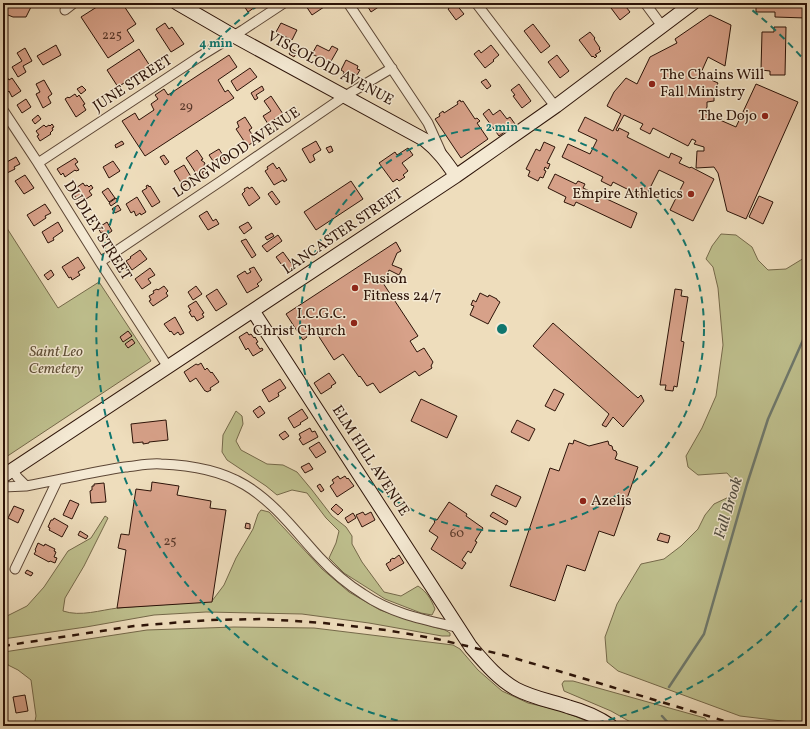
<svg xmlns="http://www.w3.org/2000/svg" width="810" height="729" font-family="Vollkorn,serif">
<style>
.green{fill:#bebf8d;stroke:#75694a}
.lines{fill:none;stroke-linecap:round;stroke-linejoin:round}
.stream{stroke:#6e786c;stroke-width:2.5}
.building{fill:#d7a189;stroke:#2c1308}
.street-casing{stroke:#5c4635;stroke-width:11}
.secondary-casing{stroke:#2c1308;stroke-width:15}
.street{stroke:#f4e9d3;stroke-width:9}
.secondary{stroke:#f4e9d3;stroke-width:13}
.rail{stroke:#2c1308;stroke-width:2.5;stroke-dasharray:7 7;stroke-linecap:butt}
.ring{fill:none;stroke:#0f766e;stroke-width:2;stroke-dasharray:7 5}
.poi-dot{fill:#8f2418;stroke:#f4e9d3;stroke-width:1.5}
.labels{text-anchor:middle;dominant-baseline:central;stroke-width:3;stroke-linejoin:round;paint-order:stroke}
.number-label{font-size:13px;fill:#573628}
.street-label{font-size:15px;fill:#2c1308;stroke:#f4e9d3}
.poi-label{font-size:15px;fill:#2c1308;stroke:#f4e9d3;text-anchor:start}
.park-label{font-size:15px;font-style:italic;fill:#5f4f37;stroke:#f4e9d3}
.water-label{font-size:16px;font-style:italic;fill:#524e42;stroke:#f4e9d3}
.centre{fill:#0f766e;stroke:#f4e9d3;stroke-width:2}
.ring-label{font-size:12px;text-anchor:middle;font-weight:bold;fill:#0f766e;stroke:#f4e9d3;stroke-width:3;stroke-linejoin:round;paint-order:stroke}
</style>
<rect width="100%" height="100%" fill="#eeddbc"/>
<filter id="stains"><feTurbulence type="fractalNoise" baseFrequency=".005" numOctaves="4"/><feColorMatrix values="0 0 0 0 .2 0 0 0 0 .09 0 0 0 0 .02 0 0 0 .5 -.17"/></filter>
<radialGradient id="worn" r=".72"><stop offset=".6" stop-color="#630" stop-opacity="0"/><stop offset="1" stop-color="#630" stop-opacity=".3"/></radialGradient>
<path class="green" d="M3,222L58,308L99,282L151,361L3,459Z
M721,234L736,235L752,247L758,260L768,270L786,269L804,258L807,255V724L740,716L618,671L607,662L605,637L617,604L641,564L664,559L681,546L698,529L705,515L714,504L731,496L734,481L727,473L698,475L688,467L686,456L702,428L716,396L723,345L718,288L713,267L706,259L712,246Z
M236,411L242,416L243,424L236,441L241,450L267,464L283,465L297,472L312,490L332,516L346,527L352,536V544L362,562L384,592L401,596L418,586C427,592 431,599 435,609L432,615L421,613L385,599L344,573L329,558L336,543L339,531L326,518L307,493L292,490L277,495L266,486L227,460L222,452L223,435Z
M261,510L269,512L322,569L349,592L380,610L409,620L445,630L450,633V636H442L369,623L302,614L206,612L154,615L86,627L3,639V618L27,606L44,587L68,551L91,538L105,516L108,518L84,566L65,598L63,611C81,617 100,610 118,608C149,605 181,604 212,601L224,585L236,558L253,529L258,514Z
M234,627L314,628L453,645L460,649L478,670L502,691L528,703L562,711L589,722L595,726H34L36,716L31,680L18,670L8,665L4,652L147,630Z
M564,681H573L705,718L711,726H636L634,724L611,711L564,691L562,684Z"/>
<g class="lines">
<path class="stream" d="M669,687L704,634L747,484L768,419L807,331
M662,716L671,726"/>
</g>
<path class="building" d="M8,3H33L26,17H13L3,13Z
M103,3H122L136,24L127,30L134,41L108,58L81,17Z
M242,3H261L248,12Z
M311,3H325L327,5L312,15L306,6Z
M374,3H377L380,6L371,12L368,7Z
M455,3L464,14L456,20L448,9Z
M609,3H623L630,12L620,20L608,4Z
M756,3H807L806,18L775,17V12H756Z
M710,15L731,25L725,66L708,57L700,75L718,83L714,91V101L707,102V107L704,113L736,127L756,84L798,102L746,219L727,211L718,173L714,167L696,168L697,151H704V147L694,144L696,141L692,139L688,146L653,128L650,134L640,129L643,124L624,115L616,130L618,131L619,128L629,133L627,137L669,158L671,153L682,158L679,163L690,168L691,167L714,179L693,221L670,210L684,182L659,170L645,198L613,182L611,186L601,181L603,177L562,157L568,144L590,154L597,140L578,131L585,117L613,131L621,114L607,106L614,92L626,78L637,84L650,57L677,43L675,39Z
M165,23L169,29L172,27L184,44L171,52L156,29Z
M281,23L297,30L292,40L276,32Z
M533,24L550,46L541,53L524,31Z
M774,27H786L785,75H770V71L761,70L762,32H774Z
M590,32L595,38L594,39L600,48L599,49L601,51L595,55L597,56L595,58L593,56L592,57L579,40Z
M56,45L61,55L43,65L37,56Z
M317,45L329,51L332,46L338,49L330,63L312,54Z
M491,45L499,55L493,60L494,61L485,68L474,54L479,50L481,53Z
M25,48L32,61L23,66L26,72L18,77L12,67L22,61L17,53Z
M139,49L150,66L118,87L107,70Z
M292,49L297,52L294,57L289,54Z
M229,55L237,67L218,80L225,92L228,90L234,98L145,156L122,121L135,113L139,120L154,110L151,104L158,99L155,95L164,89L168,95Z
M557,55L569,71L560,78L548,62Z
M346,60L358,66L357,69L360,70L357,75L354,73L352,76L349,75L347,77L343,75L344,72L341,70Z
M250,68L257,77L237,91L231,81Z
M7,77L9,80L12,78L21,91L12,97L9,91L7,93L6,90L7,89L4,84L6,82L3,79Z
M486,79L491,86L487,89L481,82Z
M44,80L52,94L48,97L51,103L43,108L36,94L40,92L36,84Z
M519,84L531,101L522,108L513,96L515,95L511,90Z
M82,86L86,90L81,94L77,89Z
M262,86L264,90L256,95L258,98L255,100L251,93Z
M75,94L77,97L79,95L85,104L83,105L86,110L76,117L65,99L68,97L69,98Z
M271,96L283,114L268,124L263,116L271,111L264,101Z
M26,99L31,107L22,113L17,105Z
M460,100L461,102L463,101L475,119L477,118L480,121L477,123L488,139L461,158L435,119L440,116L439,114L443,111L444,113L458,104L457,102Z
M489,109L493,115L500,110L507,119L510,117L515,124L499,136L483,114Z
M38,115L41,119L35,124L32,120Z
M245,117L252,128L249,130L256,140L249,145L247,143L246,144L236,129L239,127L237,122Z
M52,124L54,127L52,128L53,130L50,133L51,134L40,141L37,136L39,135L36,131L44,125L46,127L49,125L50,126Z
M122,141L124,144L116,148L115,145Z
M316,141L321,150L313,155L315,160L310,163L302,149Z
M544,142L555,147L547,163L550,164L548,169L545,167L544,170L546,171L543,178L540,177L538,181L528,176L530,171L526,169L536,149L540,151Z
M331,146L333,151L329,153L326,148Z
M408,148L413,155L402,163L408,171L403,175L405,177L399,181L397,179L393,182L379,163L395,152L397,155Z
M219,149L226,160L222,163L220,160L215,164L209,155Z
M197,150L203,159L201,160L205,163L204,165L207,169V171L204,172H202L204,175L199,178L186,158Z
M164,155L169,162L165,165L160,157Z
M16,157L20,164L14,167L15,169L7,173L6,170L3,171V164Z
M75,158L78,162L75,164L79,170L76,171L75,170L65,177L63,173L61,175L57,169Z
M113,161L120,171L109,178L103,167Z
M273,163L277,169L279,167L287,180L284,182L283,180L274,185L265,171L268,169L267,167Z
M184,165L193,180L183,186L174,171Z
M555,174L576,184L578,181L585,184L583,188L637,213L631,228L576,202L574,206L564,202L566,197L548,188Z
M25,175L34,188L24,194L15,181Z
M351,181L363,199L316,230L304,212Z
M83,183L85,186L87,185L89,187L91,185L93,188L89,191L92,195L80,203L74,195L76,194L73,190Z
M148,185L149,187L150,186L160,202L152,207L142,191L147,188L146,186Z
M248,187L249,189L252,187L260,198L249,206L242,194L245,191L244,189Z
M108,188L115,198L109,202L102,192Z
M272,191L280,202L276,205L268,194Z
M759,196L773,202L763,224L749,217Z
M137,197L146,212L141,215L140,213L136,216L134,211L131,213L126,204Z
M116,198L118,201L111,206L109,203Z
M45,204L51,213L45,216L46,218L34,226L27,215Z
M118,205L121,210L115,213L112,209Z
M207,211L213,221L216,219L219,224L208,230L199,216Z
M58,222L63,231L53,238L54,240L48,243L42,232Z
M107,222L112,231L105,236L103,232L101,233L98,228Z
M248,222L252,228L244,234L239,227Z
M272,233L274,236L267,240L265,237Z
M278,235L282,241L267,252L262,246Z
M246,239L256,255L252,258L241,241Z
M396,242L401,251L397,253L392,265L402,269L399,275L389,270L383,283L418,336L410,341L417,352L424,348L433,362L431,366L432,368L419,376L415,371L380,393L373,383L367,386L360,376L359,377L343,354L334,360L314,329L306,334L307,337L303,340L286,314Z
M140,250L147,259L132,270L126,261L131,258L130,257Z
M283,252L294,267L287,272L276,257Z
M78,257L85,268L78,272L80,275L72,280L71,277L69,278L62,267Z
M254,267L262,280L257,284L259,286L247,293L237,276L245,271L247,274L251,272L249,269Z
M150,268L155,275L148,279L151,283L142,289L135,279Z
M51,270L54,275L48,280L44,275Z
M164,286L168,291L166,293L168,296L153,306L149,301L151,300L149,296L154,293L153,291L157,289L158,290Z
M196,286L202,294L193,300L188,292Z
M217,289L227,304L216,311L206,296Z
M675,289L682,290L681,296L688,297L681,341L684,342L677,387L674,386L673,391L665,390L666,385H660Z
M480,293L488,297L489,295L497,299V300L500,302L488,324L470,315L474,306L471,305L473,300L476,302Z
M196,301L204,313L202,314L204,317L197,321L194,316L192,317L189,312L191,311L188,306Z
M175,317L184,333L180,335L178,332L174,335L171,331L170,332L164,324Z
M553,323L638,398L641,395L644,401L623,427L613,417L606,427L602,425L609,414L533,346Z
M128,331L132,336L123,342L120,337Z
M247,332L249,335L251,334L254,338L255,337L258,342L256,343L260,349L262,348L263,350L253,356L248,348L246,350L239,337Z
M132,339L135,343L128,348L125,344Z
M201,363L205,370L207,368L211,373L212,372L219,382L210,388L211,390L207,392L206,391H205L196,378L190,382L184,372L196,364L198,365Z
M329,373L336,383L331,386L332,387L321,394L314,383Z
M280,379L286,388L278,393L279,396L269,402L262,390Z
M554,389L564,394L555,411L545,406Z
M421,399L457,416L447,438L411,421Z
M260,406L265,413L258,418L253,411Z
M302,409L308,418L300,423L301,424L294,428L288,418Z
M166,420L168,440L149,442V443L143,444V442L133,443L131,424Z
M517,420L535,429L529,441L511,432Z
M310,428L312,432L315,431L318,437L303,445L299,439L301,438L299,434Z
M285,431L289,436L283,440L279,435Z
M574,440L589,446L608,441L609,445L612,446L613,450L616,451L617,454L615,459L638,467L614,536L599,531L585,571L567,565L555,601L510,586L550,468L559,471L569,443L573,444Z
M319,442L326,452L316,458L309,448Z
M309,463L313,469L305,473L301,467Z
M338,476L340,479L345,476L347,479L348,478L354,486L337,497L330,486L334,483L332,480Z
M152,482L179,486L177,495L211,501L210,508L226,510L212,602L117,608L126,550L118,548L121,534L129,535L136,489L151,491Z
M104,483L106,502L91,503L90,491L92,490V486H94V484Z
M320,484L324,490L321,492L317,486Z
M496,485L521,497L516,507L491,495Z
M70,500L79,504L72,519L63,515Z
M449,502L467,514L466,516L483,528L475,541L477,542L471,553L468,551L462,560L466,563L462,569L431,549L438,537L429,531L435,522L434,521L435,519L437,520Z
M336,504L343,510L338,515L331,509Z
M14,506L24,510L18,523L8,518Z
M363,512L365,515L371,512L375,520L362,527L356,515Z
M493,512L508,521L506,525L490,516Z
M353,513L356,518L348,523L345,518Z
M54,518L68,526L62,537L49,530L50,528L48,527L51,520H53Z
M246,523L250,524V529L245,528Z
M80,531L88,536L86,539L78,535Z
M660,533L670,536L668,543L657,540Z
M38,543L44,546L45,544L55,549L54,551L56,552L54,557L57,558L55,563L50,561L49,562L34,554L36,551L35,550Z
M399,555L404,563L390,571L386,564L391,561L390,560L393,558L394,559Z
M27,570L33,573L31,576L25,573Z
M25,695L28,711L16,713L13,697Z"/>
<g class="lines">
<g class="street-casing">
<path id="street" d="M348,3L428,123L441,152
M476,3L551,101L556,106
M645,3L662,26
M65,10L74,3
M3,110L38,163L100,262L168,367
M38,163L199,57L243,30L284,3
M100,262L221,181L345,96L392,68
M12,470L18,478L26,486C59,480 92,472 125,467C136,466 149,463 161,464C190,465 220,470 245,485C275,503 296,532 319,557C332,571 347,584 363,594C392,614 426,620 460,628
M3,487L26,486
M15,569L57,481"/>
</g>
<g class="secondary-casing">
<path id="secondary" d="M177,3L234,36L425,140C438,150 447,163 456,176
M253,311L471,647C484,662 498,679 516,689C533,698 551,701 569,707C584,711 598,717 611,726
M3,476L456,176L556,106L693,3"/>
</g>
<use href="#street" class="street"/>
<use href="#secondary" class="secondary"/>
<path class="rail" d="M3,646L134,626L209,620L264,619L324,623L386,630L437,639L471,647L507,656L582,678L741,726"/>
</g>
<g class="ring">
<circle cx="502" cy="329" r="202"/>
<path d="M805 597A405 405 0 0 1 583 726M421 726A405 405 0 0 1 261 3M743 3A405 405 0 0 1 805 61"/>
</g>
<g class="poi-dot">
<circle cx="652" cy="84" r="4"/>
<circle cx="765" cy="116" r="4"/>
<circle cx="691" cy="194" r="4"/>
<circle cx="355" cy="288" r="4"/>
<circle cx="354" cy="323" r="4"/>
<circle cx="583" cy="501" r="4"/>
</g>
<g class="labels">
<g class="number-label">
<text x="112" y="36">225</text>
<text x="186" y="107">29</text>
<text x="457" y="534">60</text>
<text x="170" y="542">25</text>
</g>
<g class="street-label">
<text transform="translate(330 69) rotate(28)">VISCOLOID AVENUE</text>
<text transform="translate(133 84) rotate(-33)">JUNE STREET</text>
<text transform="translate(237 153) rotate(-34)">LONGWOOD AVENUE</text>
<text transform="translate(97 231) rotate(58)">DUDLEY STREET</text>
<text transform="translate(343 232) rotate(-34)">LANCASTER STREET</text>
<text transform="translate(370 461) rotate(57)">ELM HILL AVENUE</text>
</g>
<g class="poi-label">
<text x="660" y="75">The Chains Will<tspan x="660" dy="17">Fall Ministry</tspan></text>
<text x="757" y="116" text-anchor="end">The Dojo</text>
<text x="683" y="194" text-anchor="end">Empire Athletics</text>
<text x="363" y="279">Fusion<tspan x="363" dy="17">Fitness 24/7</tspan></text>
<text x="346" y="314" text-anchor="end">I.C.G.C.<tspan x="346" dy="17">Christ Church</tspan></text>
<text x="591" y="501">Azelis</text>
</g>
<g class="park-label">
<text x="56" y="352">Saint Leo<tspan x="56" dy="17">Cemetery</tspan></text>
</g>
<g class="water-label">
<text transform="translate(729 508) rotate(-73)">Fall Brook</text>
</g>
</g>
<circle cx="502" cy="329" r="6" class="centre"/>
<g class="ring-label">
<text x="216" y="47">4 min</text>
<text x="502" y="131">2 min</text>
</g>
<rect width="810" height="729" fill="none" stroke="#eeddbc" stroke-width="16"/>
<rect x="4" y="4" width="802" height="721" fill="none" stroke="#2c1308" stroke-width="2"/>
<rect x="8" y="8" width="794" height="713" fill="none" stroke="#2c1308"/>
<rect width="100%" height="100%" filter="url(#stains)"/>
<rect width="100%" height="100%" fill="url(#worn)"/>
</svg>
